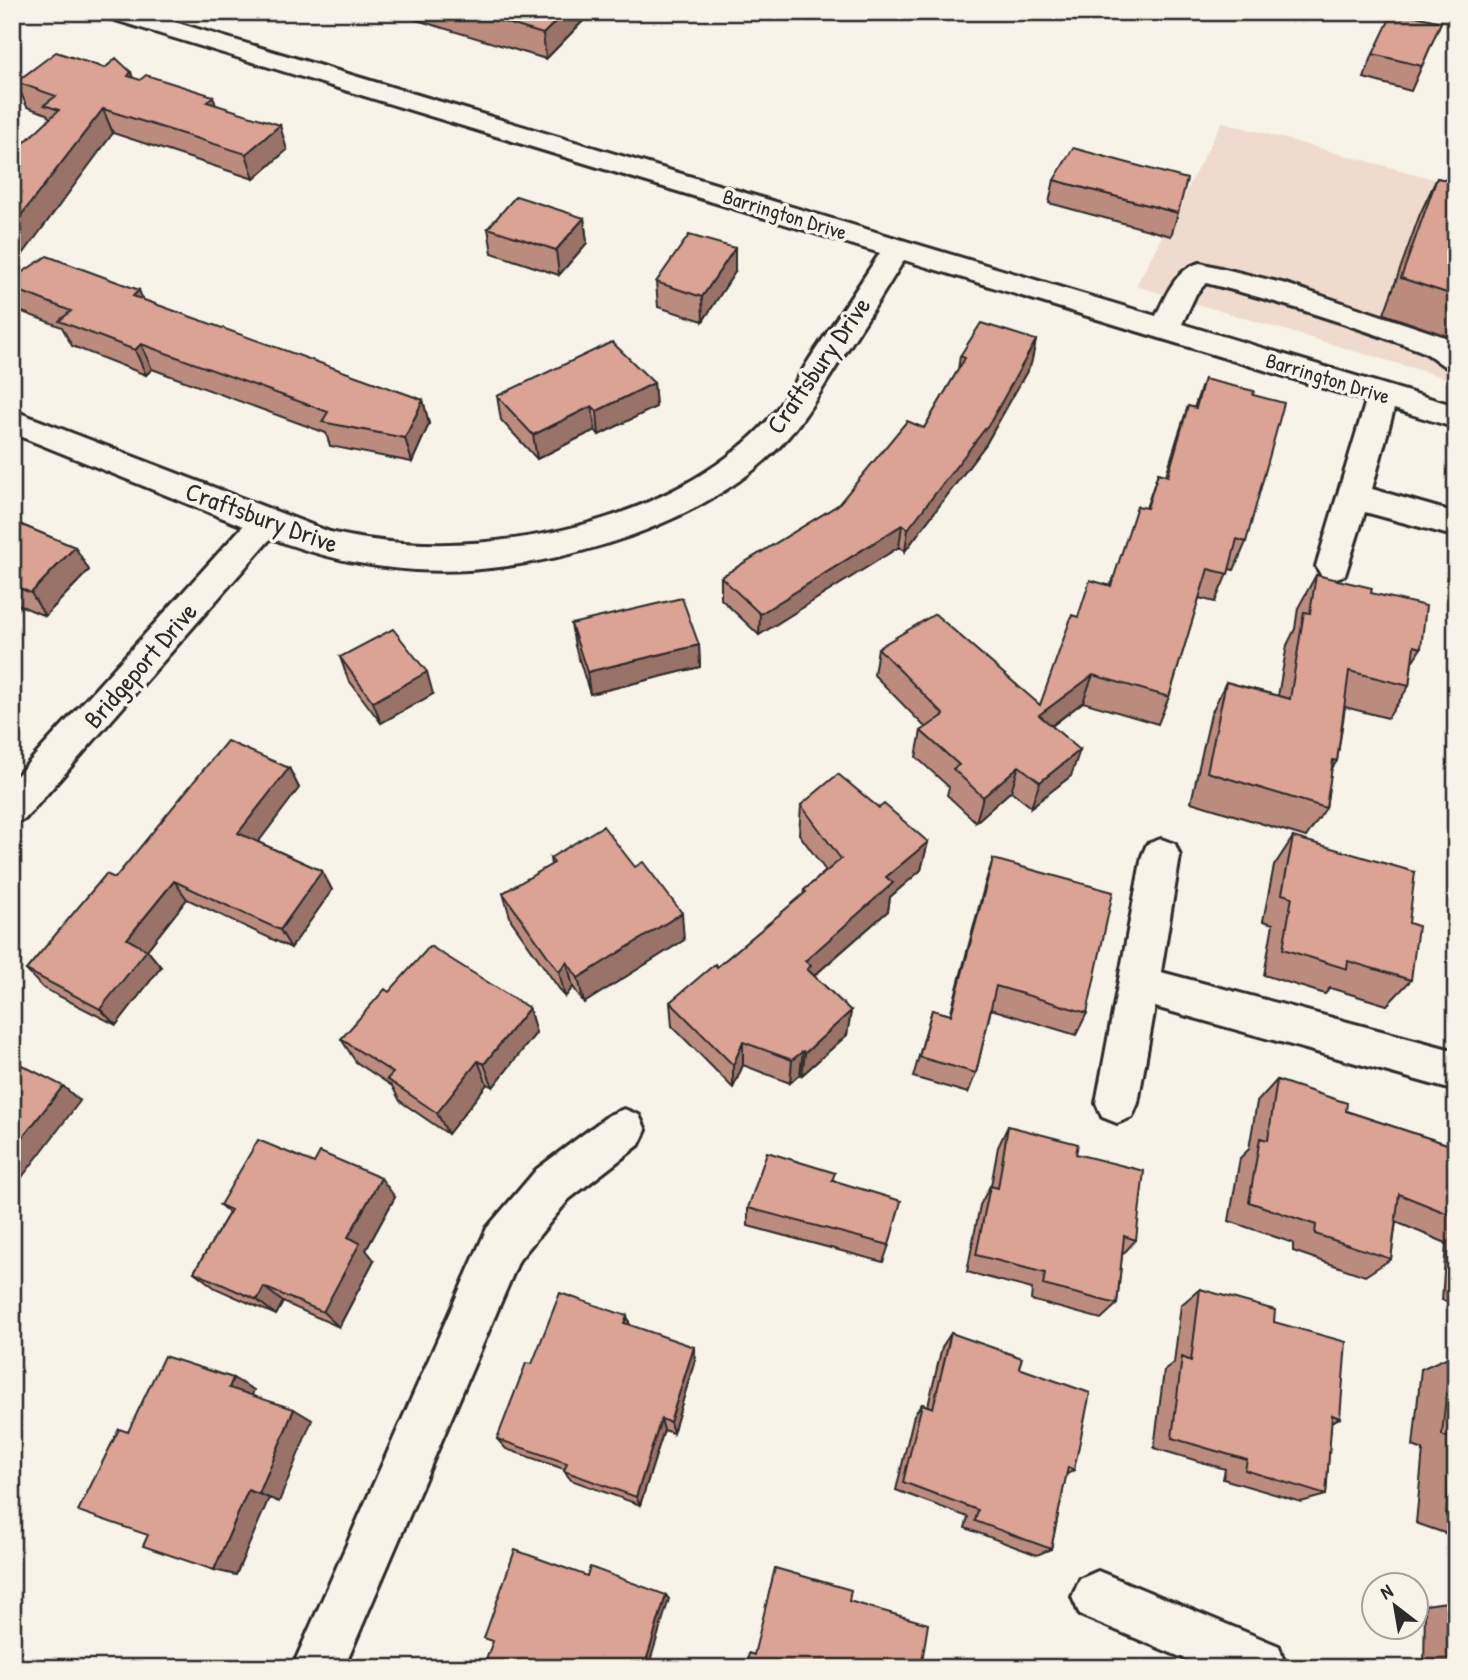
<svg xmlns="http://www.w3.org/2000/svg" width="1468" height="1680" font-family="'Patrick Hand',sans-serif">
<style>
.built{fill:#eedbce}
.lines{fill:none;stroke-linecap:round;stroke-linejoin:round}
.minor-casing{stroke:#2b2b2b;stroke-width:6}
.minor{fill:#f7f3e8;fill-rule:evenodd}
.wall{fill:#bb8c7e;stroke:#2b2b2b;stroke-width:2}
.shaded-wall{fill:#997267;stroke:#2b2b2b;stroke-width:2}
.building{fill:#daa393;stroke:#2b2b2b;stroke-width:2}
.labels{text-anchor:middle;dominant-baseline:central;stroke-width:7;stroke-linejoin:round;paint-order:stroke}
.far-street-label{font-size:21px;fill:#2b2b2b;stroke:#f7f3e8}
.street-label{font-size:26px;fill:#2b2b2b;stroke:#f7f3e8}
</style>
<rect width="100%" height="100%" fill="#f7f3e8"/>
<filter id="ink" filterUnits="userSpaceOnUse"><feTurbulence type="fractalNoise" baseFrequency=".0143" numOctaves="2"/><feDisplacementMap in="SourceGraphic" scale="14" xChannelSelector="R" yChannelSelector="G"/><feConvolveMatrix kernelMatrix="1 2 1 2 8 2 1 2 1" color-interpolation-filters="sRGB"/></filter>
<g filter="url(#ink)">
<path class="built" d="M1222,122L1456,185V381L1136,286Z"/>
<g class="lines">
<g class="minor-casing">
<path id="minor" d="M102,12H141L1156,316C1166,295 1176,269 1200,263L1286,284L1445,337L1456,345V371C1441,367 1433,355 1419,350C1349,324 1278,301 1206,283L1196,294L1182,324L1456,406V428L1394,409L1372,489L1456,513V531L1446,534L1365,512L1345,575L1333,579L1321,575L1316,566L1366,401L904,260C882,296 859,332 836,367C817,397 800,427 774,452C690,533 530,577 415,570C365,567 318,556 271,538L25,819L12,824V781L243,526L12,433V410L330,532C469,566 669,529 768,420C786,400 798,377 813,354C835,321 858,287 880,253L105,17Z
M1161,839L1175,844L1180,856L1161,972L1456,1051V1091L1155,1007L1138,1103L1132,1117L1117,1123L1102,1117L1096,1103L1142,856L1147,844Z
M624,1109L639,1115L646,1130L639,1145L569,1199L519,1260L344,1668H292L487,1228L537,1169L609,1115Z
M1098,1571L1279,1646L1286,1668H1207L1080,1615L1072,1597L1080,1579Z"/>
</g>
<use href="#minor" class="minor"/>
</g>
<path class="wall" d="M390,12H583V21L546,59Z
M1441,22L1411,91L1364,78L1373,54Z
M105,68L131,72L133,78L216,105L287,150L254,179L113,133L50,119L47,114L27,107L16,82Z
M1437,178L1456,182V339L1384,314L1420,214Z
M1054,180L1178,213L1171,236L1049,203Z
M584,218L587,243L559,275L492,253L488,228Z
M735,272L703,321L658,307L656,282Z
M12,279L143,300L423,400L429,424L412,462L330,446L326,433L152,369L146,375L72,346L62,327L17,310L12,301Z
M1036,340L1031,364L986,444L905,551L899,547L759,635L721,599V577L838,505L924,428L958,370L960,356Z
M1204,379L1253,395L1246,542L1234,570L1229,569L1215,602L1199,598L1169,697L1158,724L1083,702L1052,726L1071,776L1031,807L1011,791L976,822L947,795L949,787L916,757L921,731L926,728L874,675L878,648L1040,705L1078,617L1110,586L1146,508L1158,473L1166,475L1178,436L1188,406L1194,408Z
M654,383L656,407L599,435L595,430L537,459L501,420L497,396Z
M12,521L75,547L89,570L45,616L12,602Z
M1316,575L1371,593L1421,648L1412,662L1409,686L1388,718L1345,707L1337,761L1331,770L1326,808L1306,837L1191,802L1211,714L1226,682L1278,696L1287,645L1295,629L1298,608Z
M571,624L699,645L700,667L590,694L575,646Z
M340,657L433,694L381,723L348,679Z
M289,768L299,788L258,842L322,871L332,890L291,948L187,899L147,950L161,967L116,1025L43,988L26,970L115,878Z
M801,805L879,808L928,842L921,870L890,897L888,911L814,976L851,1011L847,1035L802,1075L800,1074L790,1083L743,1065L733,1088L672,1026L670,1002L717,967L803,895L804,890L826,871L799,834Z
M1293,837L1409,923L1411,980L1387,1005L1330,988L1325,994L1264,975L1273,924L1263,921L1274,866Z
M550,858L684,940L584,1003L573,987L565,997L511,920L503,893L551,865Z
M993,859L1087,1013L1076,1035L991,1009L976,1073L968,1093L913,1077L932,1010L950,1015L985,884Z
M389,992L529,1008L536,1033L493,1087L487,1084L448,1134L400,1101L392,1086L356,1062L341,1039Z
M1277,1080L1346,1111L1456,1147V1304L1442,1300L1446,1243L1396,1222L1391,1259L1365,1276L1293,1251V1243L1229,1221L1240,1158L1249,1149L1257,1102Z
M1008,1126L1076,1154L1136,1240L1122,1255L1117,1304L1101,1319L1031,1300L1032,1289L967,1272L980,1205L990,1186H991L998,1147Z
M834,1180L889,1245L883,1262L748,1226V1208Z
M395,1197L366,1250L374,1260L339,1327L283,1302L276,1315L215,1288L194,1272L229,1213L220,1205Z
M1200,1289L1274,1322L1340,1418L1331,1422L1326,1495L1301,1502L1223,1479L1225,1469L1154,1448L1164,1371L1174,1363L1181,1305Z
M627,1316L630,1325L695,1360L673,1433L664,1430L640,1505L571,1480L564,1471V1469L506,1449L497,1439L532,1364Z
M951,1333L1019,1368L1074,1470L1066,1475L1051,1549L1037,1555L965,1528L968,1517L896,1490L914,1415L922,1404L928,1406L942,1347Z
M1450,1356L1456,1358V1537L1416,1523L1423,1450L1413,1446L1421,1369Z
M1456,1601V1668H1424L1425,1605Z"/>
<path class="shaded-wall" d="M565,12H583V21L546,59L543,34Z
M213,96L221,121L207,102Z
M103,109L113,133L12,269V227Z
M280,125L287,150L254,179L246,154Z
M584,218L587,243L559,275L556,250Z
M735,248V272L703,321L702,297Z
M139,290L149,315L133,296Z
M1036,340L1031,364L986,444L905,551L908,529Z
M141,344L152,369L146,375L135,350Z
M654,383L656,407L599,435L597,411Z
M423,400L429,424L412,462L405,438Z
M592,406L595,430L537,459L533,435Z
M902,525L899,547L759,635L760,614Z
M75,547L89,570L45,616L31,593Z
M699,645L700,667L590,694L587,672Z
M427,672L433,694L381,723L373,702Z
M1093,675L1083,702L1031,741L1039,715Z
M1080,750L1071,776L1031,807L1040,782Z
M1019,766L1011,791L976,822L983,797Z
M289,768L299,788L250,853L238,833Z
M928,842L921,870L890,897L888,911L809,980L805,961L886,877Z
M322,871L332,890L291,948L280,930Z
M174,881L187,899L147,950L161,967L116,1025L100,1009L127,939Z
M682,913L684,940L584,1003L578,978Z
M567,962L573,987L565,997L559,972Z
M529,1008L536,1033L493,1087L484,1064Z
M851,1011L847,1035L802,1075L805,1053Z
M743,1042V1065L733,1088V1065Z
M803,1051L800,1074L790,1083L792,1060Z
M478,1061L487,1084L448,1134L437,1113Z
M63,1086L80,1101L13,1189L12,1151Z
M381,1178L395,1197L366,1250L374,1260L339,1327L323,1312L348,1237Z
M264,1287L283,1302L276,1315L257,1300Z
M627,1316L631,1330L624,1323Z
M694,1347L695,1360L673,1433L670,1422Z
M233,1378L254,1390L250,1400L229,1388Z
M294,1409L312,1420L279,1502L259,1494Z
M661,1419L664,1430L640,1505L636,1497Z
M248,1490L269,1498L236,1575L214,1570Z
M666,1595L669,1599L648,1668H644Z"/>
<path class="building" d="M471,12H565L543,34Z
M1393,12H1399L1441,22L1422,66L1373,54Z
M56,52L105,68L116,58L131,72L128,76L140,80L146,75L213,96L207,102L280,125L246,154L103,109L12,227V154L59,110L44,105L56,96L16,82Z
M1073,148L1187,179L1178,213L1054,180Z
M1437,178L1456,182V296L1401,278Z
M516,196L584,218L556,250L488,228Z
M689,235L735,248L702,297L656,282Z
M47,256L139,290L133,296L423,400L405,438L322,422L328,412L141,344L135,350L59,321L71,311L12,288V279Z
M981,323L1036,340L991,421L908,529L902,525L760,614L721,577L838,505L907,421L924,428L965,358L960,356Z
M612,342L654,383L597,411L592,406L533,435L497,396Z
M1204,379L1254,391L1253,395L1284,403L1246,542L1237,539L1228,574L1208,569L1169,697L1093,675L1039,715L1080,750L1040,782L1019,766L983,797L953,769L959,765L921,731L944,715L878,648L935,614L1040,705L1072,615L1078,617L1090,580L1111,586L1137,506L1147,508L1158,473L1168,476L1188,406L1196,408Z
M12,521L75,547L31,593L12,585Z
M1316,575L1372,588L1371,593L1426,606L1421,648L1414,646L1409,686L1349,671L1337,761L1333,760L1326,808L1207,772L1226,682L1290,699L1304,612L1310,613Z
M682,598L699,645L587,672L571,624Z
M393,629L427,672L373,702L340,657Z
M227,741L289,768L238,833L322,871L280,930L174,881L127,939L147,950L100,1009L26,970L106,874L115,878Z
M838,774L879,808L884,804L928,842L886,877L893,883L805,961L811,966L807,969L851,1011L805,1053L803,1051L792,1060L743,1042L733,1065L670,1002L715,964L717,967L806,892L804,890L841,859L801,805Z
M603,826L635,867L643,862L682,913L578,978L567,962L559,972L503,893L554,863L550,858Z
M1293,837L1415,872L1409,923L1418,926L1411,980L1348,961L1347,969L1283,949L1292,897L1282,894Z
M993,859L1113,892L1087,1013L996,986L976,1073L919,1057L932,1010L951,1015Z
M430,946L529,1008L484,1064L478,1061L437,1113L387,1079L393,1073L341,1039L385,989L389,992Z
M12,1060L63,1086L12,1151Z
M1277,1080L1347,1103L1346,1111L1456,1147V1217L1399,1194L1391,1259L1315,1234L1316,1225L1249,1202L1260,1138L1268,1140Z
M1008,1126L1078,1144L1076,1154L1144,1171L1136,1240L1124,1236L1117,1304L1043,1285L1045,1273L976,1255L990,1186L998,1188Z
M258,1140L314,1163L320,1152L381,1178L348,1237L360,1243L323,1312L264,1287L257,1300L194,1272L231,1210L220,1205Z
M767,1152L835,1173L832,1180L901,1201L889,1245L748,1208Z
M1200,1289L1275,1310L1274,1322L1346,1342L1340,1418L1332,1415L1326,1495L1245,1470L1247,1460L1172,1438L1182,1357L1191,1361Z
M560,1293L627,1316L624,1323L694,1347L670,1422L661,1419L636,1497L564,1471L567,1463L497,1439L526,1363L532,1364Z
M951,1333L1022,1358L1019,1368L1090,1393L1074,1470L1068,1467L1051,1549L975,1521L978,1510L903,1482L922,1404L933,1408Z
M164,1356L233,1378L229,1388L294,1409L259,1494L248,1490L214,1570L143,1546L148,1535L78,1511L119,1429L128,1432Z
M1450,1356L1456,1358V1519L1446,1516L1453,1440L1442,1435Z
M515,1550L587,1576L590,1567L666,1595L644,1668H483L493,1641L484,1638Z
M775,1568L851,1590L849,1601L928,1624L921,1668H746L749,1653L754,1655Z"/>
</g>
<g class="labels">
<g class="far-street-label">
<text transform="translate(785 214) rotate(17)">Barrington Drive</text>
<text transform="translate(1328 378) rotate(17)">Barrington Drive</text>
</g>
<g class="street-label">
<text transform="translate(818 365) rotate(-55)">Craftsbury Drive</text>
<text transform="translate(262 517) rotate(20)">Craftsbury Drive</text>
<text transform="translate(140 665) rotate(-49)">Bridgeport Drive</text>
</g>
</g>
<rect width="1468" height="1680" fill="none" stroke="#f7f3e8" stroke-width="42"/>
<rect x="21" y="21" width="1426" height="1638" fill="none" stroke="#2b2b2b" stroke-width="2.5" filter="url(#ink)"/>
<g transform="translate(1395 1606) rotate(329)"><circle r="33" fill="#f7f3e8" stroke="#a5a39c" stroke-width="2"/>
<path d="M0-5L12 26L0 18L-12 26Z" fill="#2b2b2b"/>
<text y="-10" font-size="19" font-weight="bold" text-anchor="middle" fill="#2b2b2b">N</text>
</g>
</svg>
